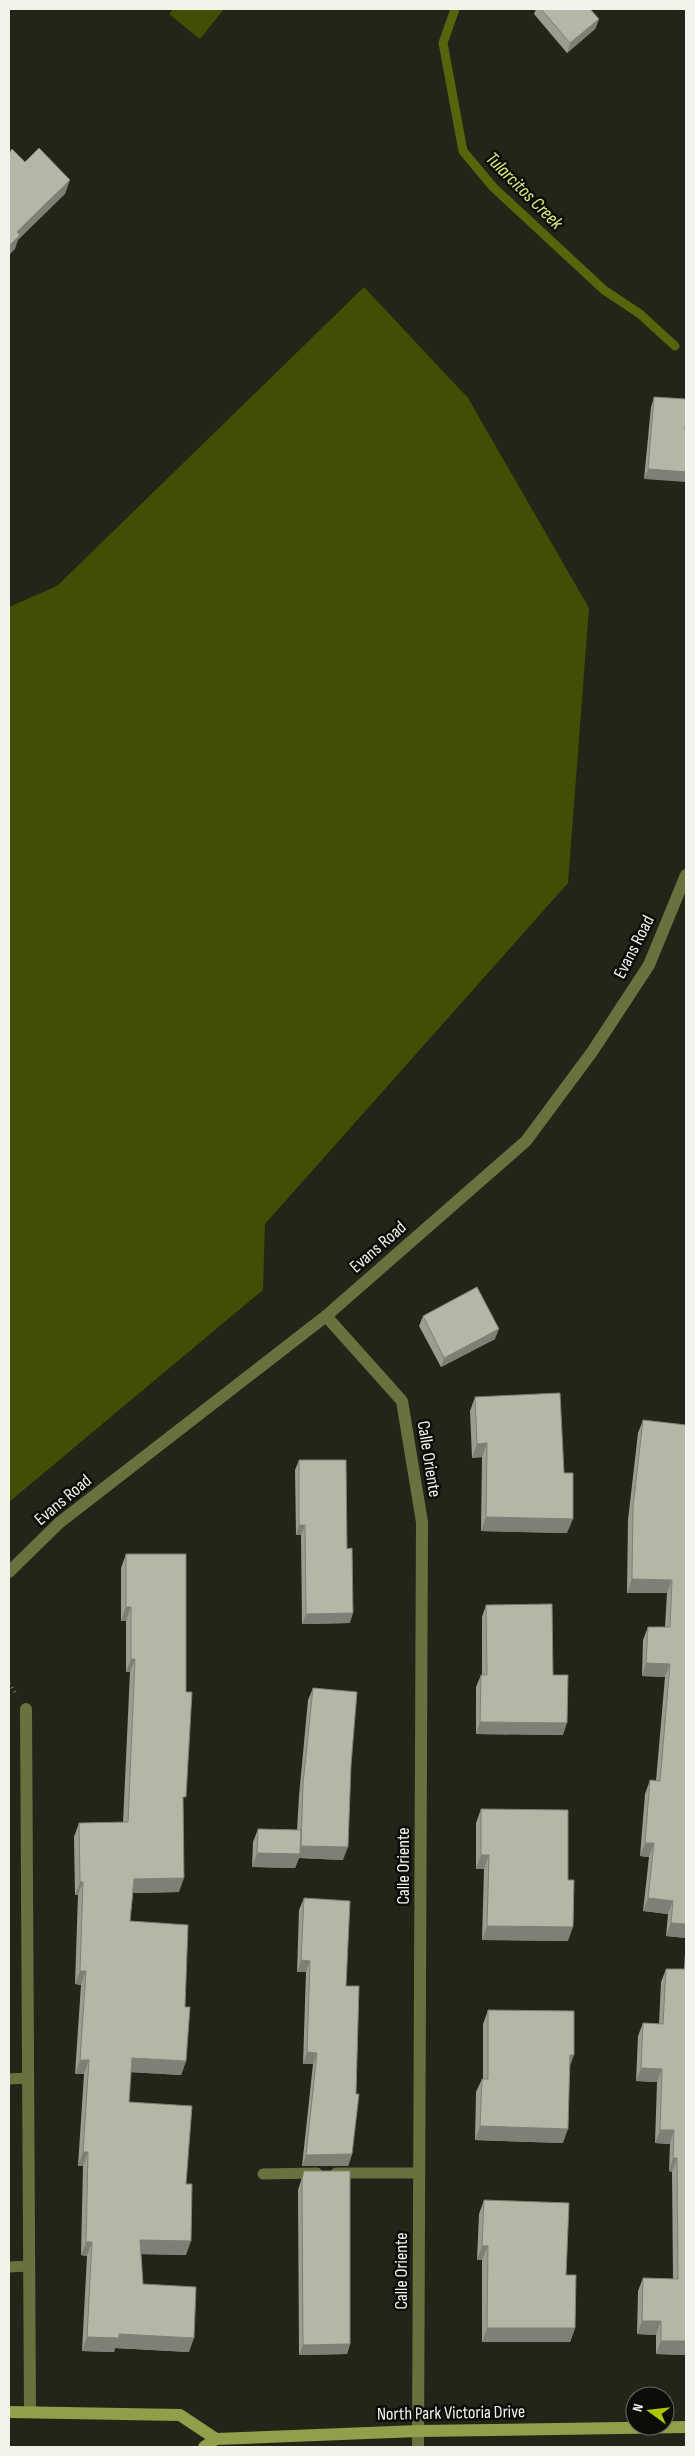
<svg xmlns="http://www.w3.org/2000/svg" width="695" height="2456" font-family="'Sofia Sans Condensed',sans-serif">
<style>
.green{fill:#434d04}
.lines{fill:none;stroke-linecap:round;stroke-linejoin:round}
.stream{stroke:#58640b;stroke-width:9}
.path{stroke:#878a7e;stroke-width:3;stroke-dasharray:1 4;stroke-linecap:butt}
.service{stroke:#69723f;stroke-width:11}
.minor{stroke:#69723f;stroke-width:12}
.tertiary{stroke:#69723f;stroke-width:12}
.secondary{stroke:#909f49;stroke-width:12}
.wall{fill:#9a9d8f}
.shaded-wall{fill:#7d8074}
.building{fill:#b3b7a6;stroke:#7d8074}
.labels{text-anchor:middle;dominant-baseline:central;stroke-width:5;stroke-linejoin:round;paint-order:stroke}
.street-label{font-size:18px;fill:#f1f4ea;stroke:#0c0d08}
.water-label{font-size:19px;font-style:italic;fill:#daee82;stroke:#0c0d08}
</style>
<rect width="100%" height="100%" fill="#222517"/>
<path class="green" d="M173,9H224L200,39L169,14Z
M364,287L468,398L589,608L568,883L265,1224L263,1290L9,1502V607L57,586Z"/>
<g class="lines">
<path class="stream" d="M455,9L443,43L463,151L493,187L604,290L640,314L675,346"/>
<path class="path" d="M9,1683L16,1694"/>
<path class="service" d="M9,2079L27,2078
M336,2173H419
M263,2174L317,2173
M9,2267L28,2266"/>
<path class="minor" d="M326,1316L402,1401L422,1522L418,2447
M26,1709L30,2412"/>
<path class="tertiary" d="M9,1572L59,1523L326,1316L526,1141L592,1052L649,965L686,875"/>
<path class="secondary" d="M9,2412L180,2415L216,2439
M204,2447L216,2439L418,2431L686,2427"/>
</g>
<path class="wall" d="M536,9H590L599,19L595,29L567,53L534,14Z
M654,397L686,399L644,479L651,407Z
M423,1316L495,1339L441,1367L419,1326Z
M475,1397L567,1533L481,1531L482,1457L472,1458L470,1411Z
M643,1420L686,1425V2355L656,2354V2335L637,2334L638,2291L643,2278L673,2279L672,2172L669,2171L670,2144L655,2143L657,2082L636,2081L638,2036L643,2023L659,2024L661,1982L666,1969H684L686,1938L666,1936L668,1914L643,1911L649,1857L640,1856L645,1794L650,1780L656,1781L665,1677L642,1676L643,1640L648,1627H665L667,1593H627L628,1520L638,1433Z
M299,1460L350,1623L302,1624L301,1535H296L295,1470Z
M126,1554L183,1804L179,1892L133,1893L130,1921L185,2007L186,2061L181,2075L131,2072L129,2102L186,2184V2255L141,2254L143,2284L189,2352L115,2348L114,2352L82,2351L87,2256L81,2255L83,2166H78L84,2074H75L81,1985L75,1984L78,1895H75L74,1837L79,1823H123L130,1672H126V1621H121V1568Z
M486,1605L553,1675L563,1735L476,1734V1687L481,1675H482V1617Z
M313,1688L351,1765L343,1860L299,1858L295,1868L252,1867L253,1842L258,1829L297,1830L299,1796L308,1700Z
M481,1809L568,1880V1941L482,1940L484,1869H476V1823Z
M304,1898L346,1986L352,2154L348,2166H302L313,2064H303L306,1972H297L299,1910Z
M488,2010L570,2066L563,2143L475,2140L476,2092L482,2079H483V2024Z
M304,2171L350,2344L347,2354L299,2355L298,2190Z
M484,2200L566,2275L575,2328L570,2342H482V2260H477L479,2214Z"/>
<path class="shaded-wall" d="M599,19L595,29L567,53L570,43Z
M70,180L65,194L18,240L15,249L9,255V246L17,232Z
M648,469L686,472V482L644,479Z
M499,1329L495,1339L441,1367L444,1358Z
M487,1443L482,1457L472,1458L477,1444Z
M486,1517L573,1519L567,1533L481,1531Z
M299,1525H305L301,1535H296Z
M632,1579L672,1580L667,1593H627Z
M126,1607H131L126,1621H121Z
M353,1613L350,1623L302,1624L306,1614Z
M131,1659H135L130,1672H126Z
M646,1663L670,1664L665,1677L642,1676Z
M480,1722L567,1723L563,1735L476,1734Z
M645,1843H654L649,1857L640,1856Z
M301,1846L348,1847L343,1860L299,1858L295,1868L252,1867L257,1853Z
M481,1855H489L484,1869H476Z
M184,1878L179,1892L129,1893L134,1879Z
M80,1882H83L78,1895H75Z
M648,1898L673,1901L668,1914L643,1911Z
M671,1923L686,1924V1938L666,1936Z
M487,1926L573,1927L568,1941L482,1940Z
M301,1960L310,1961L306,1972H297Z
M80,1971H86L81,1985L75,1984Z
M307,2052L317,2053L313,2064H303Z
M570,2055H574L569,2069Z
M132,2058L186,2061L181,2075L127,2072Z
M80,2060H89L84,2074H75Z
M641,2068L662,2069L657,2082L636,2081Z
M480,2126L568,2129L563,2143L475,2140Z
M660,2130H674L670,2144L655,2143Z
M83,2152H88L83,2166H78Z
M352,2154L348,2166H302L306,2155Z
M673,2158H677L672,2172L669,2171Z
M140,2240L191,2241L186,2255L135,2254Z
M86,2242H92L87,2256L81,2255Z
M482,2246H488L482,2260H477Z
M642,2321H661L656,2335L637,2334Z
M487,2328H575L570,2342H482Z
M119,2334L194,2338L189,2352L115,2348L114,2352L82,2351L87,2337Z
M661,2341H686V2355L656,2354Z
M350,2344L347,2354L299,2355L303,2345Z"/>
<path class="building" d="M541,9H590L599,19L570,43Z
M39,148L70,180L17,232L20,235L9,246V153L12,149L25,162Z
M654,397L686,399V414L685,430H686V472L648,469Z
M477,1287L499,1329L444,1358L423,1316Z
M560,1393L564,1473H573V1519L486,1517L487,1443L477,1444L475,1397Z
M643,1420L686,1425V1924L671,1923L673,1901L648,1898L654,1843H645L650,1780L660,1781L670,1664L646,1663L648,1627H670L672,1580L632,1579L633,1507Z
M299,1460H346L347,1549L352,1548L353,1613L306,1614L305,1525H299Z
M126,1554H186V1692H192L186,1797H183L184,1878L134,1879L130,1921L188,1925L185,2007H190L186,2061L132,2058L129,2102L192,2106L186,2184H192L191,2241L140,2240L143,2284L196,2287L194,2338L119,2334V2338L87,2337L92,2242H86L88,2152H83L89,2060H80L86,1971H80L83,1882H80L79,1823L128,1822L135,1659H131V1607H126Z
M552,1604L553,1675H568L567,1723L480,1722L481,1675H487L486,1605Z
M313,1688L357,1692L351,1765L348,1847L301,1846L303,1784Z
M481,1809L568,1810V1880H574L573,1927L487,1926L489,1855H481Z
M258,1829L301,1830L300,1854L257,1853Z
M304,1898L350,1901L346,1986H359L356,2094H359L352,2154L306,2155L317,2053L307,2052L310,1961L301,1960Z
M666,1969H686V2341H661V2321H642L643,2278L678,2279L677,2158H673L674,2130H660L662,2069L641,2068L643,2023L663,2024Z
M488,2010L574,2011V2055H570L568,2129L480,2126L482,2079H488Z
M304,2171H350V2344L303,2345L302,2180Z
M484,2200L569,2203L566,2275H576L575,2328H487L488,2246H482Z"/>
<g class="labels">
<g class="street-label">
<text transform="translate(634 947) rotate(-63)">Evans Road</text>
<text transform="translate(378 1247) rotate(-41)">Evans Road</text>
<text transform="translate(429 1459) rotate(81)">Calle Oriente</text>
<text transform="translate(63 1500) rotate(-40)">Evans Road</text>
<text transform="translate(403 1866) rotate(-90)">Calle Oriente</text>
<text transform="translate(401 2271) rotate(-90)">Calle Oriente</text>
<text transform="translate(451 2413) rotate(-1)">North Park Victoria Drive</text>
</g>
<g class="water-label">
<text transform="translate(524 191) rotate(45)">Tularcitos Creek</text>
</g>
</g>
<rect width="695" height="2456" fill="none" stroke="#f1f4ea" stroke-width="20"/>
<g transform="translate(650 2411) rotate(285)"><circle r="24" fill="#0c0d08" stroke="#686962"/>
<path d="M0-4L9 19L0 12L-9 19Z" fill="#afc507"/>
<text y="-8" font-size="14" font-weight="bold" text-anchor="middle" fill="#f1f4ea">N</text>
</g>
</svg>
